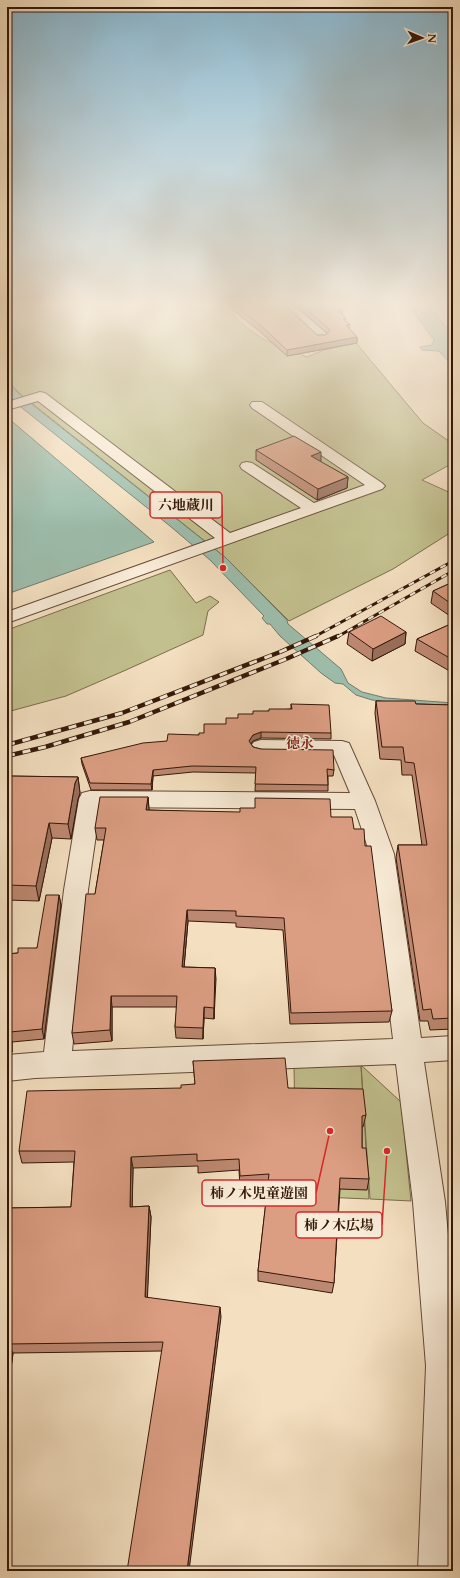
<svg xmlns="http://www.w3.org/2000/svg" width="460" height="1578" font-family="Cardo,'Noto Serif JP',serif">
<style>
.green{fill:#c2c08e;stroke:#7b6c4b}
.water{fill:#9dbead;stroke:#737b6b}
.lines{fill:none;stroke-linecap:round;stroke-linejoin:round}
.minor-casing{stroke:#644936;stroke-width:2}
.minor{fill:#f8ebd7;fill-rule:evenodd}
.rail-far1-casing{stroke:#341708;stroke-width:3}
.rail-casing{stroke:#341708;stroke-width:4.5}
.rail-far1{stroke:#f8ebd7;stroke-width:2;stroke-dasharray:6;stroke-linecap:butt}
.rail{stroke:#f8ebd7;stroke-width:3;stroke-dasharray:8;stroke-linecap:butt}
.wall{fill:#bd8871;stroke:#341708}
.shaded-wall{fill:#9a6f5c;stroke:#341708}
.building{fill:#dc9e83;stroke:#341708}
.labels{text-anchor:middle;dominant-baseline:central;stroke-width:3;stroke-linejoin:round;paint-order:stroke}
.neighbourhood-label{font-size:14px;font-weight:bold;fill:#7a1f14;stroke:#f8ebd7}
.leader{fill:none;stroke:#d62828;stroke-width:1.5}
.callout-dot{fill:#d62828;stroke:#f8ebd7;stroke-width:1.5}
.callout{fill:#f8ebd7;stroke:#d62828;stroke-width:1.5}
.callout-label{font-size:14px;text-anchor:middle;font-weight:bold;fill:#341708}
</style>
<rect width="100%" height="100%" fill="#f4e0c1"/>
<filter id="stains"><feTurbulence type="fractalNoise" baseFrequency=".005" numOctaves="4"/><feColorMatrix values="0 0 0 0 .2 0 0 0 0 .09 0 0 0 0 .02 0 0 0 .5 -.17"/></filter>
<radialGradient id="worn" r=".72"><stop offset=".6" stop-color="#630" stop-opacity="0"/><stop offset="1" stop-color="#630" stop-opacity=".3"/></radialGradient>
<path class="green" d="M7,305H224L225,307L248,329L265,340L307,357L324,350L356,343L423,423L453,444V463L422,480L453,494V531L393,569L289,621L226,558L19,393L7,380Z
M170,570L196,603L210,596L219,602L208,611L203,635L126,670L66,696L7,712V630Z
M294,1065L361,1066L369,1199L296,1196Z
M361,1065L401,1102L411,1201L370,1199Z"/>
<path class="water" d="M408,305H429L453,336V366L439,351L422,350L420,347L432,345L434,340Z
M7,381L17,392L34,406L226,558L287,620L288,624L341,669L348,683L362,692L386,698L453,703V709L372,700L356,695L343,684L335,683L321,673L280,636L270,624H267L262,618L264,616L210,560L170,526L7,396Z
M7,418H8L154,542L7,594Z"/>
<g class="lines">
<g class="minor-casing">
<path id="minor" d="M282,305H293L326,333L328,336L326,339H318Z
M40,392L45,393L230,533L301,508L242,469L240,466L242,463L247,462L252,463L314,503L365,485L252,408L250,405L252,402H262L382,483L385,486L382,489L7,623V612L215,538L38,401L7,410V402Z
M261,740L342,741L349,743L375,801L394,854L421,1038L453,1036V1060L424,1062L445,1202L453,1290V1571H418L426,1366L413,1202L396,1064L35,1078L7,1081V1055L44,1052L64,890L79,799L82,793L90,791L350,793L334,755L261,754L254,752L250,747L254,742ZM100,807L355,809L370,854L393,1039L72,1051L88,890Z"/>
</g>
<use href="#minor" class="minor"/>
<g class="rail-far1-casing">
<path id="rail-far1" d="M314,637L453,561
M337,637L453,571"/>
</g>
<g class="rail-casing">
<path id="rail" d="M7,745L122,713L280,652L316,636
M7,756L45,747L129,722L286,659L338,636"/>
</g>
<use href="#rail-far1" class="rail-far1"/>
<use href="#rail" class="rail"/>
</g>
<path class="wall" d="M232,305H285L317,335H326L327,333L295,305H336L342,310V315L346,318L345,321L349,329L357,337V343L287,356L258,330L232,309Z
M256,450L321,462L348,477L347,488L317,500L256,460Z
M453,582V618L431,603L433,591Z
M453,623V673L415,651L417,639Z
M349,632H406L405,644L372,661L347,644Z
M376,701L416,704L453,705V1031V1029L430,1030L428,1021H420L396,858L398,845H422L412,775H402L401,760L380,759L375,713Z
M291,704L331,733V739L261,738L253,741L251,744L253,747L334,770L333,776H328V791H255L256,773L193,772L153,776L152,790H91L82,764L81,758L199,735L226,724L238,718L253,714L269,711L291,709Z
M7,776L78,777L80,793L78,799L71,839L52,838L39,901L7,900Z
M148,797L149,810L331,817L354,829L365,846L392,1011L389,1022L290,1024L283,930L236,927V923L188,921L184,967L215,968L214,1019L204,1018L203,1039L176,1038L175,1027L177,1007H112V1041L74,1044L72,1033L104,840H97L95,828Z
M59,895L61,905L44,1039L12,1042V1052H7V954L18,953L37,948Z
M193,1061L288,1088L366,1115L363,1127H362V1148L369,1179L367,1190L340,1189L334,1283L332,1293L258,1281V1271L268,1185L240,1187L239,1170L198,1173V1166L133,1168L132,1207L149,1206L151,1217L147,1298L221,1317L162,1351L13,1353L7,1399V1208L71,1207L74,1162L22,1163L19,1151L181,1088L195,1084Z
M453,1185V1216L450,1192Z"/>
<path class="shaded-wall" d="M342,310V315L337,311Z
M350,324L349,330L346,325Z
M357,337V343L287,356V350Z
M321,452V463L311,456Z
M348,477L347,488L317,500L318,489Z
M406,632L405,644L372,661L373,649Z
M261,732V738L253,741L248,747L249,741L253,735Z
M153,770V776L152,790L151,784Z
M78,777L80,793L78,799L71,839L68,824L75,783Z
M148,797L149,809L147,822L146,810Z
M49,823L52,838L39,901L36,886Z
M59,895L61,905L44,1039L42,1029Z
M187,910L188,921L183,979L182,967Z
M215,968L216,979L214,1019V1008Z
M111,996L112,1007V1041L110,1030Z
M204,1007V1018L203,1039V1028Z
M10,1032L12,1042V1052L9,1042Z
M131,1157L133,1168L132,1218L130,1207Z
M149,1206L151,1217L147,1307L145,1297Z
M220,1307L221,1317L189,1571H187Z
M8,1344L13,1353L7,1399V1354Z"/>
<path class="building" d="M234,305H285L317,335H326L330,330L301,305H336L342,310L337,311L346,318L343,319L350,324L346,325L357,337L287,350L259,324Z
M294,436L321,452L311,456L348,477L318,489L256,450Z
M453,582V605L433,591Z
M381,616L406,632L373,649L349,632Z
M453,623V660L417,639Z
M376,701H415L416,704L453,705V1018L433,1019L431,1009L423,1010L398,845H427L414,763L405,762L403,747H382Z
M291,704L329,705L331,733L261,732L253,735L249,741L253,747L261,749L333,750L334,770L327,769L328,785L255,784L256,767L192,766L153,770L151,784L90,783L81,758L143,743L167,741L168,734L199,735V733H204V724H226V718H238V714H253V711H269V709H292Z
M7,776L78,777L75,783L68,824L49,823L36,886L7,885Z
M100,797H148L146,810L240,812V808H255V798L330,799L331,817H352L354,829H364L365,846H371L392,1011L291,1013L284,918L236,916V911L187,910L182,967L215,968L214,1008L204,1007L203,1028L175,1027L177,996H111L110,1030L72,1033L86,894H95L106,828H95Z
M46,895H59L42,1029L10,1032L9,1042H7V954L18,953V948H37Z
M285,1058L288,1088L363,1089L366,1115L362,1116V1148H366L369,1179L340,1178L334,1283L258,1271L269,1174L240,1176L239,1159L197,1161V1154L131,1157L130,1207L149,1206L145,1297L220,1307L187,1571H127L163,1342L8,1344L7,1354V1208L71,1207L75,1151H19L27,1091L181,1088V1085L195,1084L193,1061Z"/>
<linearGradient id="sky" x2="0" y2="1"><stop stop-color="#8ab8d0"/><stop offset="0.58" stop-color="#faf1e3"/><stop offset="1" stop-color="#faf1e3" stop-opacity="0"/></linearGradient>
<rect width="460" height="525" fill="url(#sky)"/>
<g class="labels">
<g class="neighbourhood-label">
<text x="300" y="743">徳永</text>
</g>
</g>
<path class="leader" d="M223 568L222 505M330 1131L316 1193M387 1151L382 1225"/>
<g class="callout-dot">
<circle cx="223" cy="568" r="4"/>
<circle cx="330" cy="1131" r="4"/>
<circle cx="387" cy="1151" r="4"/>
</g>
<g class="callout">
<rect x="150" y="492" width="72" height="26" rx="4"/>
<rect x="202" y="1180" width="114" height="26" rx="4"/>
<rect x="296" y="1212" width="86" height="26" rx="4"/>
</g>
<g class="callout-label">
<text x="186" y="510">六地蔵川</text>
<text x="259" y="1198">柿ノ木児童遊園</text>
<text x="339" y="1230">柿ノ木広場</text>
</g>
<rect width="460" height="1578" fill="none" stroke="#f4e0c1" stroke-width="24"/>
<rect x="8" y="8" width="444" height="1562" fill="none" stroke="#341708" stroke-width="2"/>
<rect x="12" y="12" width="436" height="1554" fill="none" stroke="#341708"/>
<g transform="translate(422 38) rotate(92)" stroke="#f8ebd7" stroke-width="3" paint-order="stroke">
<path d="M0-3L7 15L0 10L-7 15Z" fill="#341708"/>
<text y="-6" font-size="11" font-weight="bold" text-anchor="middle" fill="#341708">N</text>
</g>
<rect width="100%" height="100%" filter="url(#stains)"/>
<rect width="100%" height="100%" fill="url(#worn)"/>
</svg>
